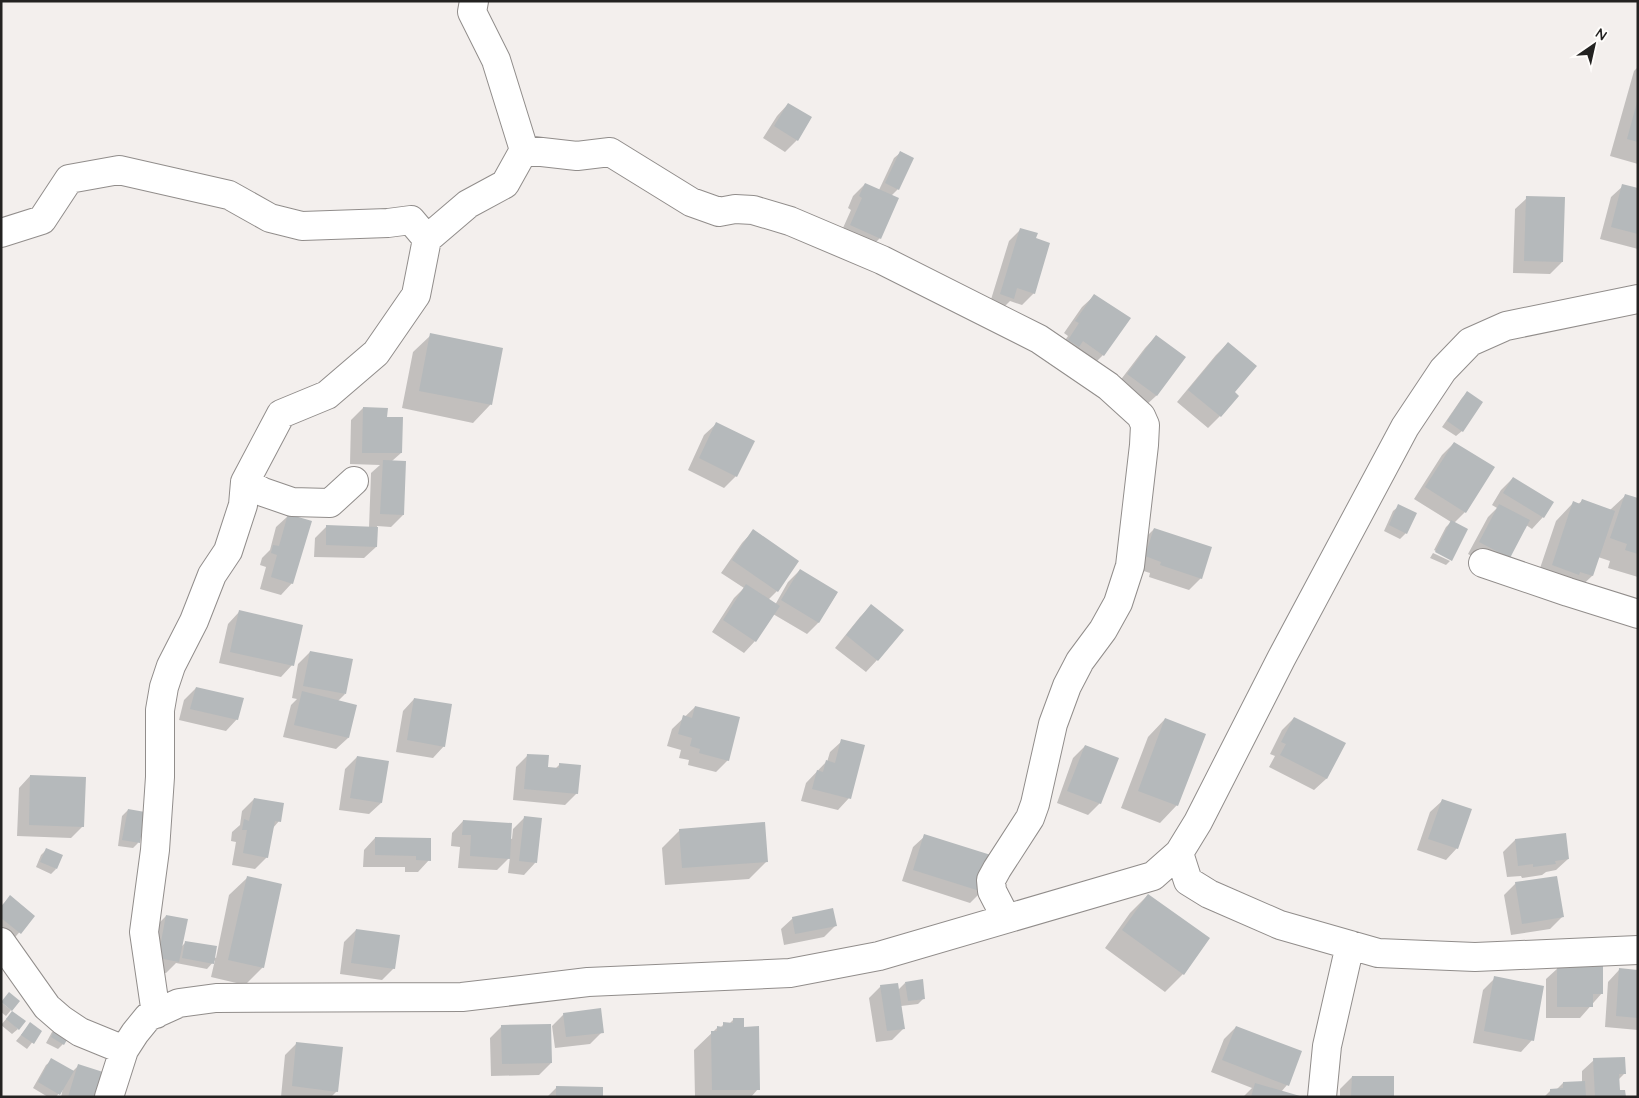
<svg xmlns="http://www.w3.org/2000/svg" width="1639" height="1098" font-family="Quicksand,sans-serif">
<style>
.shadow{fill:#0003}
.building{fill:#b5b9bb}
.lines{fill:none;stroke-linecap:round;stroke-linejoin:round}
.minor-casing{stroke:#918d8b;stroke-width:30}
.minor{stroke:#fff;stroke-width:28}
</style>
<rect width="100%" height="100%" fill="#f3efed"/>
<path class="shadow" d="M1638,67V164L1610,156L1634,71Z
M788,104L797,140L785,152L763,138L777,116Z
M900,153L898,189L891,196L880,238L868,250L839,237L851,210L848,208L853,196L865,184L879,190L894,158Z
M1623,186L1638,190V249L1600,239L1611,197Z
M1527,198L1562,262L1550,274L1513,273L1515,209Z
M1021,229L1034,293L1022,305L1010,301L1001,310L989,306L1009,241Z
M1094,296L1129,318L1103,355L1091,367L1057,352L1068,336L1064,333L1082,307Z
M431,335L501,349L490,405L473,423L402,408L413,352Z
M1156,336L1184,358L1156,396L1144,407L1116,386L1145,348Z
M1228,343L1233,392L1220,416L1208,428L1177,402L1216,355Z
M1467,393L1462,431L1456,436L1442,427L1462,398Z
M363,408L386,418L401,453L392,461L403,515L391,527L377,526L376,547L364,558L314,557L315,538L327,526L369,528L371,473L380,465L350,464L351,420Z
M716,424L736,476L724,488L688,470L704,435Z
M1454,443L1465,512L1454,523L1451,559L1434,550L1446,527L1451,522L1414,499L1442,455Z
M1513,478L1543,517L1532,529L1526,525L1509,558L1498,569L1468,554L1488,517L1497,508L1492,505L1501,490Z
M1625,496L1638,500V577L1608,568L1610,561L1598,557L1592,576L1574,593L1535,583L1556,521L1573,503L1578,504L1582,501L1610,510Z
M1399,506L1415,514L1406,533L1400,539L1384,531L1393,511Z
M288,516L292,583L281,595L260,589L266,567L260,565L262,558L270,550L276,527Z
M1154,529L1201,578L1189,590L1149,577L1150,573L1134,568L1142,541Z
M753,531L777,591L768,600L775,605L788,582L800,570L837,593L818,623L807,634L773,614L755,641L744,653L712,632L734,598L744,588L721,573L742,543Z
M1433,553L1450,561L1446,565L1430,558Z
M871,606L877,660L866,672L835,648L860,617Z
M239,612L292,665L281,677L219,663L228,624Z
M310,652L345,694L338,701L348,738L336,749L283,737L291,705L297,699L292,698L298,664Z
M196,688L237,719L226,731L179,720L184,700Z
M414,699L444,746L433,758L396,752L403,711Z
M695,707L728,760L716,772L688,765L689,760L679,758L681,750L667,746L672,729Z
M1294,718L1344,744L1326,779L1314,790L1269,767L1275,756L1270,754L1282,730Z
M1165,719L1177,805L1160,823L1121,808L1148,737Z
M842,741L849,798L838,810L801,801L806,783L826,762H827L830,752Z
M1085,746L1100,803L1088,815L1057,803L1073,758Z
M528,755L546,768L555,769L560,764L577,793L565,805L513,800L516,767Z
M357,757L381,803L369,814L339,810L345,769Z
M30,776L83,826L71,838L17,836L19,788Z
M254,799L279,821L273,828L267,857L255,869L232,865L236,842L231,841L232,832L240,825L242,811Z
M1442,801L1457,848L1446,860L1417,850L1430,812Z
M128,810L138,843L133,848L118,846L122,816Z
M525,817L535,863L524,875L508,873L510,857L497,870L458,868L460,847L451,846L452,833L463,821L512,839L513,829Z
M680,830L767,861L749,879L665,885L662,848Z
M1565,834L1568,859L1556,870L1546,872L1542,875L1522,878L1521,876L1507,877L1503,852L1515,840Z
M925,836L982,891L970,903L902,881L913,847Z
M375,838L429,860L418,872H405V867H363L364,850Z
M47,849L56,869L51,874L36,867L41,855Z
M247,878L263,967L245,985L211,977L215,960L207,969L176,963L166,973L146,969L154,928L166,916L181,947L186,942L216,958L229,895Z
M1516,883L1562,917L1550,929L1511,935L1504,895Z
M1148,895L1208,939L1183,974L1165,992L1105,948L1130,913Z
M11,897L34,916L8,945L1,939V906Z
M793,918L836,925L824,937L784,945L781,929Z
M356,930L394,968L382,980L340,974L344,942Z
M1558,968L1602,993L1580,1018H1546V979Z
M1619,970L1638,971V1030L1605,1027L1608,982Z
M1495,978L1532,1040L1521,1052L1473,1043L1483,990Z
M905,983L924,998L918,1004L901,1006L904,1028L892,1040L876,1042L869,998L881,986L898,990Z
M1,1002L11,1010L6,1016L1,1012Z
M564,1014L602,1032L590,1044L555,1048L552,1026Z
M7,1018L18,1029L12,1034L1,1025Z
M733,1020L743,1028L758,1089L751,1097H695L694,1050L717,1028H720L724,1024H729Z
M30,1024L41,1031L27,1049L16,1041Z
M502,1026L551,1063L539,1075L491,1076L490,1038Z
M58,1027L63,1044L58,1049L46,1043L52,1032Z
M1236,1027L1287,1085L1281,1092L1297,1097H1243L1252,1088L1211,1072L1224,1039Z
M297,1043L337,1091L331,1097H281L285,1055Z
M52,1060L73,1071L79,1065L95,1097H61L63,1088L56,1097H48L33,1088L46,1065Z
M1594,1060L1624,1074L1618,1080V1092L1624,1097H1544L1551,1090L1557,1089L1563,1083L1582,1082V1071Z
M1352,1077L1392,1097H1340V1089Z
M557,1087L601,1097H547Z"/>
<path class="building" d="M1637,102H1638V142L1627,139Z
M788,103L812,117L798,141L774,126Z
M900,151L914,158L899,190L885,183Z
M865,183L899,198L881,239L850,225L862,198L859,196Z
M1622,184L1638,188V234L1611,227Z
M1526,196L1565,197L1563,262L1524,261Z
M1020,228L1038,233L1036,238L1050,243L1035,294L1017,288L1014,299L1000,294Z
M1094,294L1131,318L1104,356L1083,341L1079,347L1068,340L1079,323L1075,321Z
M430,333L503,348L492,405L419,391Z
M1156,335L1186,357L1157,396L1127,374Z
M1228,342L1257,366L1235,392L1239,396L1221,417L1188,390Z
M1467,391L1483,402L1463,432L1447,421Z
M363,407L388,408L387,417H403L402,453H362Z
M716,422L755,441L737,477L699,458Z
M1454,442L1495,467L1466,513L1425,487Z
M383,460L406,461L404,515L380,514Z
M1513,477L1554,502L1544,518L1503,493Z
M1625,494L1638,498V554L1625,550L1627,544L1610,538Z
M1582,499L1615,511L1593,576L1580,572L1579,575L1552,565L1573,501L1580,504Z
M1398,504L1417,513L1407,534L1389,525Z
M1499,504L1530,520L1510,558L1479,542Z
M288,514L312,521L293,584L271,577L277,555L271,553L273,545L279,546Z
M1451,520L1468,529L1452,561L1435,552Z
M326,525L378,527L377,547L326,545Z
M1154,528L1212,547L1202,579L1160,565L1161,562L1145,556Z
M753,529L799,561L778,592L732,560Z
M800,569L838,592L819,623L781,600Z
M746,584L780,606L756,642L723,620Z
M871,604L904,630L878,661L846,635Z
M239,610L303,625L294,666L230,652Z
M310,651L353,659L346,694L303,686Z
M196,687L244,698L238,720L190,709Z
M302,691L357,705L349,738L294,725Z
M414,698L452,704L445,747L407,740Z
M695,706L740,717L729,761L699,753L700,749L690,746L692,738L678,734L683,715L692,718Z
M1294,717L1346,743L1327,779L1280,755L1286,744L1281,742Z
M1165,718L1206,734L1178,806L1138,791Z
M841,739L865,745L851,799L812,789L817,770L823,772L826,760L835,763Z
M1085,745L1119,758L1101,804L1067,791Z
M527,754L549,755L548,767L559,768V763L581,765L578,794L524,789Z
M357,756L389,761L382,803L350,798Z
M30,775L86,777L84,827L29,825Z
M254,798L284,803L281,822L275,821L268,858L243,853L247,830H242L244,819L249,821Z
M1442,799L1472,809L1458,849L1428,839Z
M128,809L145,812L140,843L122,840Z
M524,816L542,818L537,863L519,861Z
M463,820L512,823L510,859L470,856L471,835H462Z
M765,822L768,862L682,868L679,829Z
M1566,833L1569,859L1555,861L1556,864L1533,867V864L1518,866L1515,839Z
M924,834L994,856L983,892L913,870Z
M375,837L431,838V861L416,860V856L375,855Z
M46,848L63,855L57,869L40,862Z
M247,876L282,884L264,968L228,960Z
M1557,876L1564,917L1522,924L1515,882Z
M1148,894L1210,938L1184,975L1122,930Z
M10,895L35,916L21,934L1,918V907Z
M833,908L837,926L795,934L792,917Z
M166,915L188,919L179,962L158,958Z
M356,929L400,935L395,969L351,963Z
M185,941L217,946L214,964L182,958Z
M1557,966H1603V994H1593V1007H1557Z
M1619,968L1638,970V1018L1616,1016Z
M1494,976L1544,986L1534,1041L1484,1031Z
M923,979L925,999L908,1001L905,982Z
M898,983L905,1029L887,1031L880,985Z
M9,992L20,1001L12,1011L1,1002Z
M601,1008L604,1033L566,1037L563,1013Z
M12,1011L26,1021L19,1030L6,1019Z
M733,1018H744V1027L759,1026L760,1090H712L711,1031H717V1026L723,1027V1022L733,1023Z
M30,1022L42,1031L34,1044L21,1035Z
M551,1024L552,1063L502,1064L501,1025Z
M57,1025L71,1033L64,1045L51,1037Z
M1236,1026L1302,1051L1289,1086L1222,1060Z
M296,1042L343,1047L338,1092L292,1086Z
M1625,1057L1626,1074H1619L1620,1090H1625L1626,1097H1595L1593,1058Z
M51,1058L74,1071L60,1095L38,1082Z
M78,1064L103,1072L96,1097H68Z
M1352,1076H1394V1097H1351Z
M1585,1081L1586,1097H1550V1089L1563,1088V1082Z
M1255,1083L1300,1096V1097H1251Z
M556,1086L603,1087V1097H556Z"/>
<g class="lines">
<g class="minor-casing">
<path id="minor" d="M524,150L577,156L610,152L691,202L719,212L735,209L753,210L790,221L882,260L1039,339L1108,386L1141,416L1145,425L1144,445L1130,566L1118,603L1103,630L1080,661L1067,686L1053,724L1035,804L1030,818L997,869L991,880L992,891L1006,918
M1,233L42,220L69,179L119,170L229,195L270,218L302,226L388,223L411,220L427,239L468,204L505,184L524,150L496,60L472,12L474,1
M245,482L263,492L292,502L330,503L354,481
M1483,563L1568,592L1638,614
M1179,853L1188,881L1209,894L1280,925L1378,953L1475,957L1638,950
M1,942L47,1007L62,1020L80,1032L124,1050
M156,1014L144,932L155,850L160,777V710L164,687L171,666L194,621L212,575L228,551L243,505L245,482L281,414L327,395L376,353L416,295L427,239
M109,1097L124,1050L135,1033L148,1017L179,1003L216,998L462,997L588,982L790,973L879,956L1153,876L1179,853L1198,822L1281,659L1405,427L1443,370L1470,342L1506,326L1638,299
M1322,1097L1327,1046L1350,945"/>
</g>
<use href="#minor" class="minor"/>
</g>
<rect width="1639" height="1098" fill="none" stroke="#232221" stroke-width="5"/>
<g transform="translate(1594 45) rotate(34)" stroke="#fffdfb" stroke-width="4" paint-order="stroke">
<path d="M0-4L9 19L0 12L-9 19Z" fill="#232221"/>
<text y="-8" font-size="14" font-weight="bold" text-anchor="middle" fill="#232221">N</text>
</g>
</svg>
